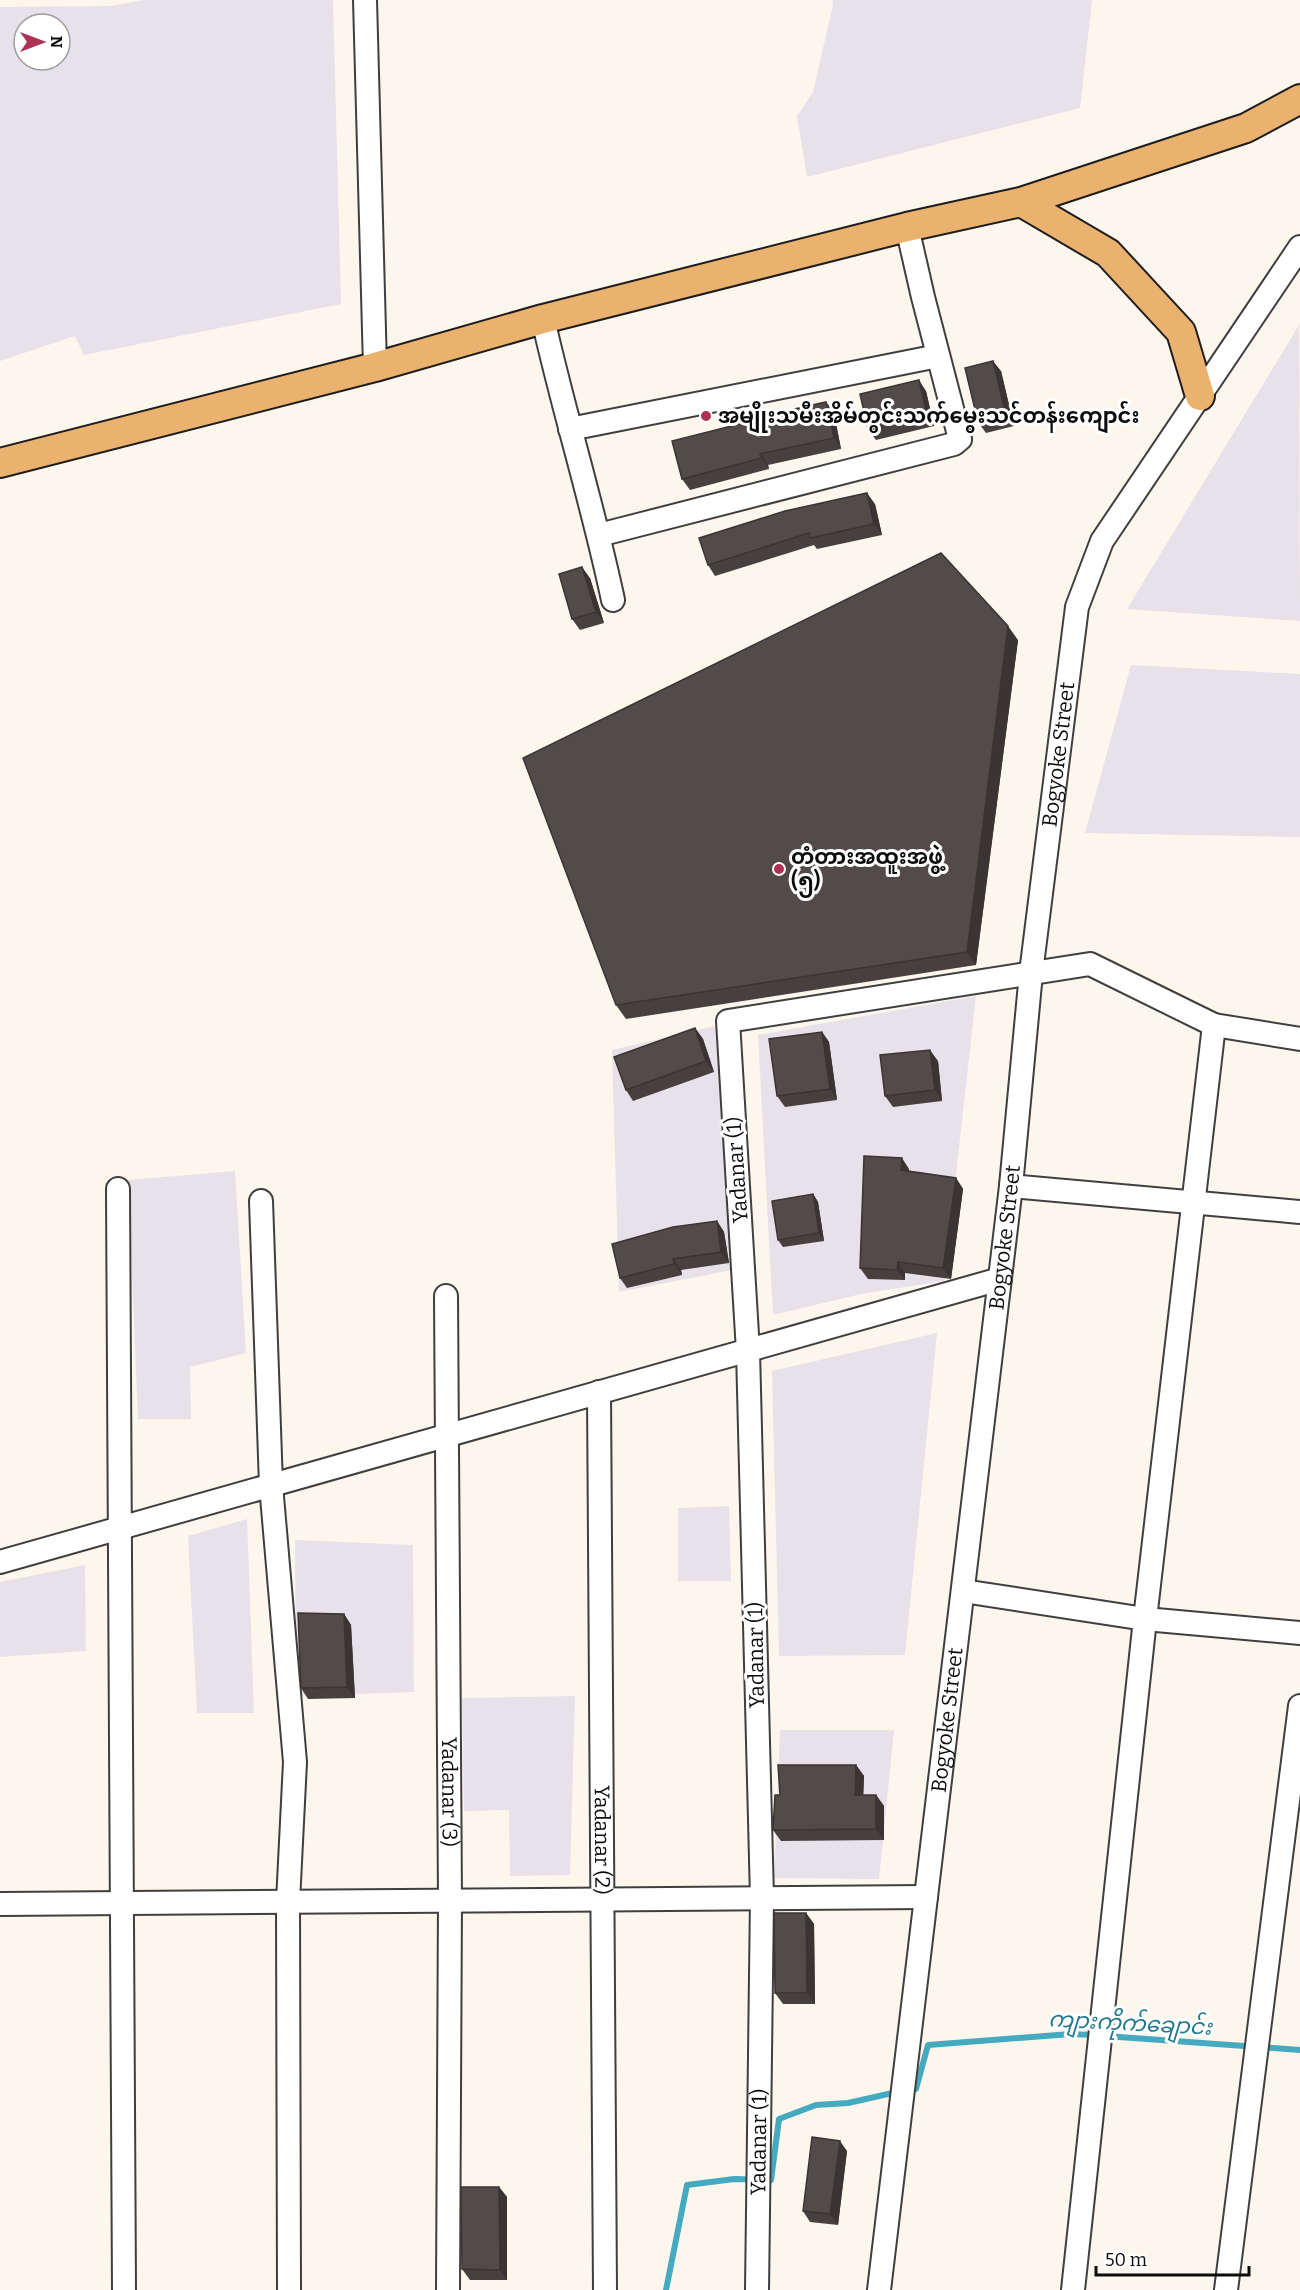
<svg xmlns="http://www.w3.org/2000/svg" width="1300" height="2290" font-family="Bitter,'Noto Sans Myanmar',serif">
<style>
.industrial{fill:#e7e1ea;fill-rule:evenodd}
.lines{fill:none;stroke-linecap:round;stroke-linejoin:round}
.stream{stroke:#45a9bf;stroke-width:6}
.minor-casing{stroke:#3f3f3f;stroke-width:26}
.major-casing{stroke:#1d1d1d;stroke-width:32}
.minor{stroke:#fff;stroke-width:22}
.major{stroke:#eab16f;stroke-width:28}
.wall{fill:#47403f}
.shaded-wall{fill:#3a3433}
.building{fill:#534b49;stroke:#3a3433;stroke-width:1.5}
.poi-dot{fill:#ad3253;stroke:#fff;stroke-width:2}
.labels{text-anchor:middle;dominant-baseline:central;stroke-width:6;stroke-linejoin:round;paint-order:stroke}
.poi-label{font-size:21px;font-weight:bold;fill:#0c0c0c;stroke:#fff;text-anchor:start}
.street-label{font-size:21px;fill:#0c0c0c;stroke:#fff}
.water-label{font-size:22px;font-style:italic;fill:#227890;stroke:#fff}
</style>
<rect width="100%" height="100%" fill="#fdf6ec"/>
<path class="industrial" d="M144,0H333L341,304L84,355L75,336L0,361V7L111,6ZM24,24H60V60H24Z
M832,0H1092L1080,108L807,177L797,116L813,92L833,5Z
M1299,325L1300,621L1127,609Z
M1131,665L1300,674V837L1085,833Z
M976,996L944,1281L861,1294L773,1315L758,1035Z
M715,1026L732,1270L619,1292L612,1050Z
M235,1171L246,1353L190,1367L191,1419H138L128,1180Z
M937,1333L905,1655L779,1656L772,1371Z
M729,1506L731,1581H678V1508Z
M247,1519L254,1713H197L188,1536Z
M295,1540L413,1545L414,1692L296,1696Z
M85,1565L86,1651L0,1657V1582Z
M575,1696L570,1875L510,1876L509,1810L464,1811L462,1698Z
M780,1730H894L879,1879L774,1878Z"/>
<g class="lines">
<path class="stream" d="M1105,2036L1300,2050
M907,2090L916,2089L928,2045L1071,2034L1094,2035
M666,2290L687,2185L734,2179L771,2180L779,2119L816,2105L848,2103L897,2092"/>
<g class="minor-casing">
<g id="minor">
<path d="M365,0L375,367"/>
<path d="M543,319C564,413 593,505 613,600"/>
<path d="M570,429L938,356"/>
<path d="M599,535L954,444L960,439L923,297L907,227"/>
<path d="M1011,1186L1300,1212"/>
<path d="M118,1189L124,2290"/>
<path d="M261,1201L271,1485L295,1762L288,1902L289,2290"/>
<path id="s1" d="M446,1296L450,1900L448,2290"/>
<path id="s2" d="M599,1392L605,2290"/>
<path d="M0,1562L1000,1279"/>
<path d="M963,1591L1145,1619L1300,1633"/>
<path d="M0,1904L926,1897"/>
<path id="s3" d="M757,2290L762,1898L748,1351L728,1021L1090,964L1214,1025L1300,1039"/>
<path id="s4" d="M879,2290L1011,1186L1031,973L1077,607L1102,541L1300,247"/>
<path d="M1073,2290L1145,1619L1214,1025"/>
<path d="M1226,2290L1300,1706"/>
</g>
</g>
<g class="major-casing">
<path id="major" d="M1021,202L1108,253L1181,332L1200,396
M0,463L375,367L543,319L907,227L1021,202L1246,128L1300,99"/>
</g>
<use href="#minor" class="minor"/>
<use href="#major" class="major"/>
</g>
<path class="wall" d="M1001,371L1014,426L986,433L978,422Z
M926,391L934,426L876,440L868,429Z
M826,402L834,413L841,449L768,465L769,469L690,490L682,479Z
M875,504L882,535L817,549L814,545L715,576L708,565Z
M590,578L604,623L580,630L572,619Z
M1018,640L976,965L626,1019L616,1005Z
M695,1028L703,1039L714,1072L633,1101L626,1090Z
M822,1032L829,1042L837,1100L785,1107L777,1096Z
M938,1061L942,1101L893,1107L885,1096Z
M909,1169V1172L956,1178L963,1189L951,1279L905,1273V1280L868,1279L860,1268Z
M813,1194L818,1202L824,1241L783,1247L778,1240Z
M717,1221L724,1232L729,1263L681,1270L682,1275L627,1288L620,1278Z
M344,1614L351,1625L355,1698L308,1699L301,1688Z
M856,1765L864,1776L863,1795H876L884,1806V1840L781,1841L773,1830L780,1795Z
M806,1913L814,1924L815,2004H783L775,1993Z
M847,2151L838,2225L810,2222L803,2211Z
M499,2187L507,2197V2280H470L462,2269Z"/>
<path class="shaded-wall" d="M993,361L1001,371L1014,426L1006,415Z
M919,380L926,391L934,426L927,415Z
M826,402L834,413L841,449L834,438Z
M760,454L768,465L769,469L762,458Z
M867,493L875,504L882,535L874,524Z
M582,567L590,578L604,623L596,612Z
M1008,626L1018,640L976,965L967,952Z
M695,1028L703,1039L714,1072L706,1061Z
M822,1032L829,1042L837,1100L830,1089Z
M930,1050L938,1061L942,1101L935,1090Z
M902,1158L909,1169V1181L901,1170Z
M956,1178L963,1189L951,1279L943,1268Z
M813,1194L818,1202L824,1241L819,1233Z
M717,1221L724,1232L729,1263L721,1252Z
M673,1259L681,1270L682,1275L674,1264Z
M898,1262L905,1273V1280L897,1270Z
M344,1614L351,1625L355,1698L347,1687Z
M856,1765L864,1776L863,1806L855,1795Z
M876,1795L884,1806V1840L876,1829Z
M806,1913L814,1924L815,2004L807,1993Z
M840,2141L847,2151L838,2225L830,2214Z
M499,2187L507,2197V2280L500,2270Z"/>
<path class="building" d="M993,361L1006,415L978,422L965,368Z
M919,380L927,415L868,429L860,394Z
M826,402L834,438L760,454L762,458L682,479L672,441L767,417V415Z
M867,493L874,524L810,538L809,533L708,565L699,538L785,511Z
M941,553L1008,626L967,952L616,1005L523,758Z
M582,567L596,612L572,619L559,574Z
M695,1028L706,1061L626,1090L614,1057Z
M822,1032L830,1089L777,1096L769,1039Z
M930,1050L935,1090L885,1096L880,1055Z
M864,1156L902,1158L901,1170L956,1178L943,1268L898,1262L897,1270L860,1268Z
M813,1194L819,1233L778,1240L772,1201Z
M717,1221L721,1252L673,1259L674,1264L620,1278L612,1244L673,1227Z
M298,1613L344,1614L347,1687L301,1688Z
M778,1765H856L855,1795H876V1829L773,1830L775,1795H780Z
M774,1913H806L807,1993H775Z
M812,2137L840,2141L830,2214L803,2211Z
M461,2187H499L500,2270L462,2269Z"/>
<g class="poi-dot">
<circle cx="706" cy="416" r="6"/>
<circle cx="779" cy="869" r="6"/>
</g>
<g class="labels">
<g class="poi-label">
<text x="718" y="416">အမျိုးသမီးအိမ်တွင်းသက်မွေးသင်တန်းကျောင်း</text>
<text x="791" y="857">တံတားအထူးအဖွဲ့<tspan x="791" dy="24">(၅)</tspan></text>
</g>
<g class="street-label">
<text stroke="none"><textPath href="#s4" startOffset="1546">Bogyoke Street</textPath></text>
<text transform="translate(737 1170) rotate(-94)">Yadanar (1)</text>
<text stroke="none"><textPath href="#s4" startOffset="1060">Bogyoke Street</textPath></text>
<text transform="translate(756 1655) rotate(-91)">Yadanar (1)</text>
<text stroke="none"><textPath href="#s4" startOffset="574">Bogyoke Street</textPath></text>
<text stroke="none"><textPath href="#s1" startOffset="496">Yadanar (3)</textPath></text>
<text stroke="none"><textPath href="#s2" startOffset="448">Yadanar (2)</textPath></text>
<text stroke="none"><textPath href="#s3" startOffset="148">Yadanar (1)</textPath></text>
</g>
<g class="water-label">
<text transform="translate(1130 2023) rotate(3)">ကျားကိုက်ချောင်း</text>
</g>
</g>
<g transform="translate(42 42) rotate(90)"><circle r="28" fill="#ffffff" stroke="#9e9e9e" stroke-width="1.5"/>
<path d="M0-4.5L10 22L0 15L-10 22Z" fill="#ad3253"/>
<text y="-9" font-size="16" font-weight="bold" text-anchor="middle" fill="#0c0c0c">N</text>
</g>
<path d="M1096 2266v9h153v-9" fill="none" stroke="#0c0c0c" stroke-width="3"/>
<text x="1105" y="2266" font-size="18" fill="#0c0c0c" stroke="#ffffff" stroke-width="4.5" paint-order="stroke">50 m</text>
</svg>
